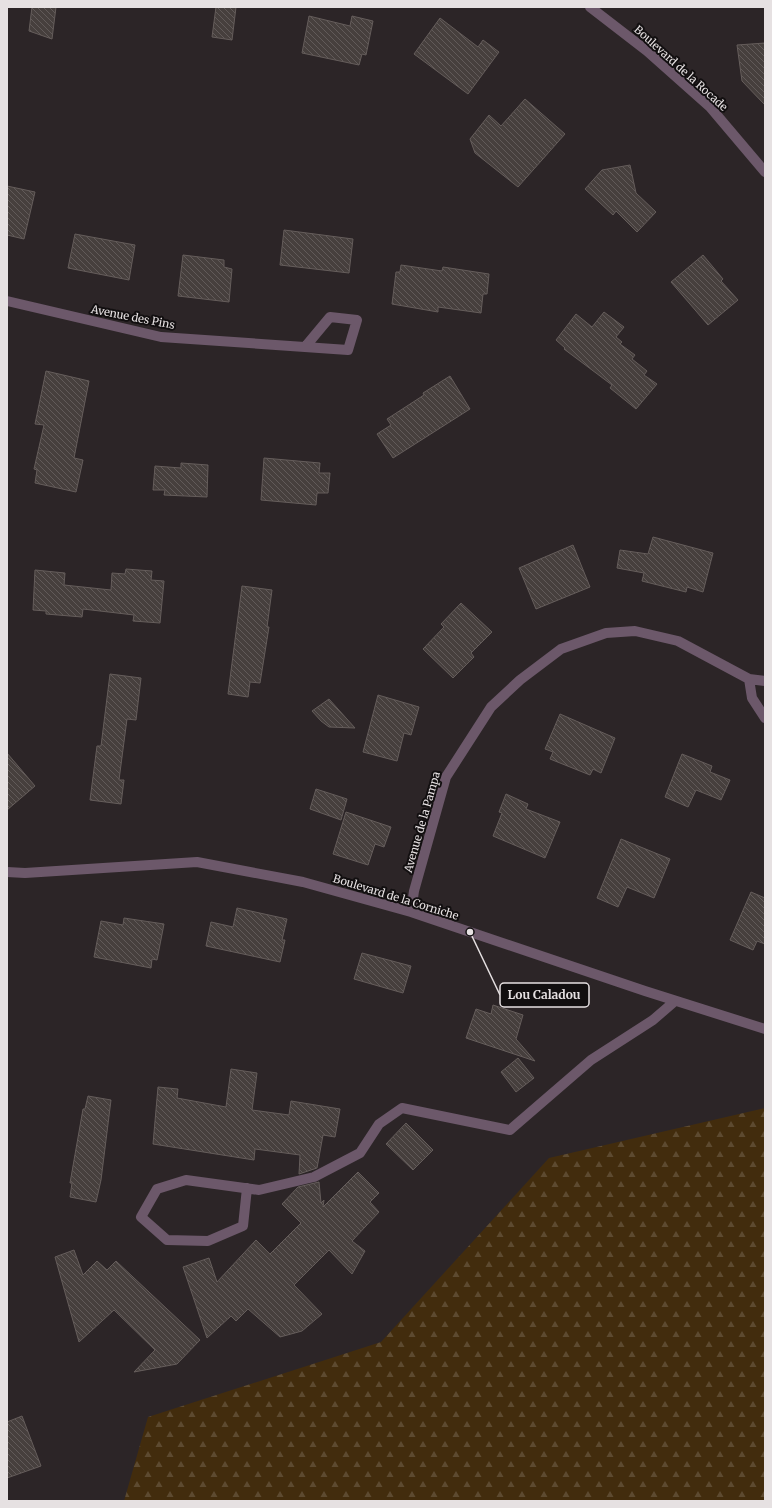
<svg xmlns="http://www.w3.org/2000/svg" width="772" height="1508" font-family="Merriweather,serif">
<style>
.forest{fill:url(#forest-firs)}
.building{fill:url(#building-back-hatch);stroke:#655d5b}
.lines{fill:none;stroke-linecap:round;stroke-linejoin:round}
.street{stroke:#6c586a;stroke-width:10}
.labels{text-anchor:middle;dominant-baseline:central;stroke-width:4;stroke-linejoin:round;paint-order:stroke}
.street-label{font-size:11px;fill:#e6e1e2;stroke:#120f10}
.leader{fill:none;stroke:#e6e1e2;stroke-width:1.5}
.callout-dot{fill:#e6e1e2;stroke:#120f10;stroke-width:1.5}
.callout{fill:#120f10;stroke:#e6e1e2;stroke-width:1.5}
.callout-label{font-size:12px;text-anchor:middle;font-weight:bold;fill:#e6e1e2}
</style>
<defs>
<pattern id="forest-firs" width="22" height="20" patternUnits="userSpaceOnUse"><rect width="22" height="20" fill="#422c0d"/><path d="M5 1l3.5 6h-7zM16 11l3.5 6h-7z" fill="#5d4a30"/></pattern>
<pattern id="building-back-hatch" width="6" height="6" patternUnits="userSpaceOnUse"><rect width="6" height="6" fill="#463f3d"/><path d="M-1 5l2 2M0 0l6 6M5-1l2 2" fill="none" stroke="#615a59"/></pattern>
</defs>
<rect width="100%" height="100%" fill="#2c2527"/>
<path class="forest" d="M765,1108V1501H124L148,1417L381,1342L549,1158Z"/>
<path class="building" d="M32,7H56L52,39L29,31Z
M216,7H236L232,40L212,37Z
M309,16L350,26L352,16L373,21L366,55L362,54L359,65L302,53Z
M440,18L478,47L483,40L499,52L468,94L414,54Z
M765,43V105L742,81L737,45Z
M525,99L565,134L518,187L475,153L470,139L489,115L501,126Z
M630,165L636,193L656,212L637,232L616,211L613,215L585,189L602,170Z
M7,186L35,192L24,239L7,235Z
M284,230L353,239L349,273L280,265Z
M75,234L135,245L129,280L68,268Z
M183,255L224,260V267L232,269L229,302L178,296Z
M703,255L723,279L721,281L738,300L708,325L671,282Z
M401,265L442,271L443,267L489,274L487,294H483L481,313L438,307V312L392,304L396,272H400Z
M604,312L624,327L616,337L622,342L620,344L635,355L632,359L647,371L644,375L657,384L636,409L610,388L612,385L564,349L565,348L556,340L576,314L592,327Z
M46,371L89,381L74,458L83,460L76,492L35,483L37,470L34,469L44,425L35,424Z
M450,376L470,409L393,458L377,434L391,425L387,419L424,395L423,393Z
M264,458L320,463L319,473H330L328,493H317L316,505L261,500Z
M181,463L208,465L207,497L164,495L165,490H153L155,466L181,468Z
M653,537L713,553L703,592L687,587L686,592L642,581L644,573L617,568L620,550L648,554Z
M573,545L590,587L536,609L519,568Z
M126,569L152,571L151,580L164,581L160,623L133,621L134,615L83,609L82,617L46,614V611L33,610L35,570L65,573L64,585L111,590L112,573L125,574Z
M242,586L272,590L267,627H269L260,683L250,682L248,697L228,694Z
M461,603L492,632L471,653L474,657L453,678L423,649L444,627L441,624Z
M110,674L141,678L136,720L127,719L119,780H124L121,804L90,800L97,746H101Z
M378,695L419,707L411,735L404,733L397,761L363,752Z
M329,699L355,728L329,727L321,721L312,711Z
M560,714L615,738L601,773L593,769L590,775L550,759L553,752L545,749Z
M7,753L35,786L7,810Z
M682,754L712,766L710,772L730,780L721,800L696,790L688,807L665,797Z
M316,789L347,799L341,820L310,809Z
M506,794L528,804L526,809L560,822L545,858L493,836L502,813L499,812Z
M346,812L391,827L384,847L375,844L368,865L333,854Z
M621,839L670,859L654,898L627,887L618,907L597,898Z
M751,892L765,898V944L757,941L753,950L730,940Z
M237,908L287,919L282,940H285L280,962L206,946L211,922L233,927Z
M124,918L164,924L157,960L152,959L151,968L94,957L101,921L123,925Z
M362,953L411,966L403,993L354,979Z
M493,1005L523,1015L516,1039L535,1061L466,1038L476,1009L491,1014Z
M518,1058L534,1078L516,1092L501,1072Z
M231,1069L257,1073L252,1110L289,1115L291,1101L340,1109L335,1137L323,1135L317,1168L299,1174L300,1155L255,1149L254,1160L153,1144L158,1087L178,1089L177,1098L226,1107Z
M88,1096L111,1100L101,1180L96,1202L70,1197L72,1183H70L83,1109H85Z
M406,1123L433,1150L413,1170L386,1144Z
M358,1172L379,1193L370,1202L379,1212L352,1241L365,1251L352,1274L329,1250L294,1285L322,1314L302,1331L280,1337L248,1309L236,1321L231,1316L207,1338L183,1267L209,1258L217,1282L256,1240L270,1254L301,1223L282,1204L298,1187L319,1182L321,1203L324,1200L323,1207Z
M74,1250L83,1275L97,1261L107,1270L116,1261L200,1340L177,1364L134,1372L155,1350L114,1310L79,1342L55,1257Z
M22,1416L41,1466L7,1478V1422Z"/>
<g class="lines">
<path class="street" d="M590,7L647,51L710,107L765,172
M7,301L161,337L348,350L357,320L330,317L305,347
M749,679L752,698L765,718
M7,872L25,873L197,862L303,882L411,912L645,991L765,1029
M411,912L414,891L446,777L491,707L520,680L561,649L606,633L635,631L678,641L749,679L765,681
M247,1188L243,1226L208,1241L167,1240L141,1217L157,1189L186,1180L259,1190L314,1177L360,1153L379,1124L402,1108L510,1130L591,1060L653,1020L675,1001"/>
</g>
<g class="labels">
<g class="street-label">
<text transform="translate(681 68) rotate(42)">Boulevard de la Rocade</text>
<text transform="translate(133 317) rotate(11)">Avenue des Pins</text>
<text transform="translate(422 822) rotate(-74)">Avenue de la Pampa</text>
<text transform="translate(396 897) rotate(17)">Boulevard de la Corniche</text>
</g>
</g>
<path class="leader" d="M470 932L500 995"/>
<circle class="callout-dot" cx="470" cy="932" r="4"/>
<rect class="callout" x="500" y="983" width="89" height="24" rx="4"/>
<g class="callout-label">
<text x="544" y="999">Lou Caladou</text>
</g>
<rect width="772" height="1508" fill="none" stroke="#e6e1e2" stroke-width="16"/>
</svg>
